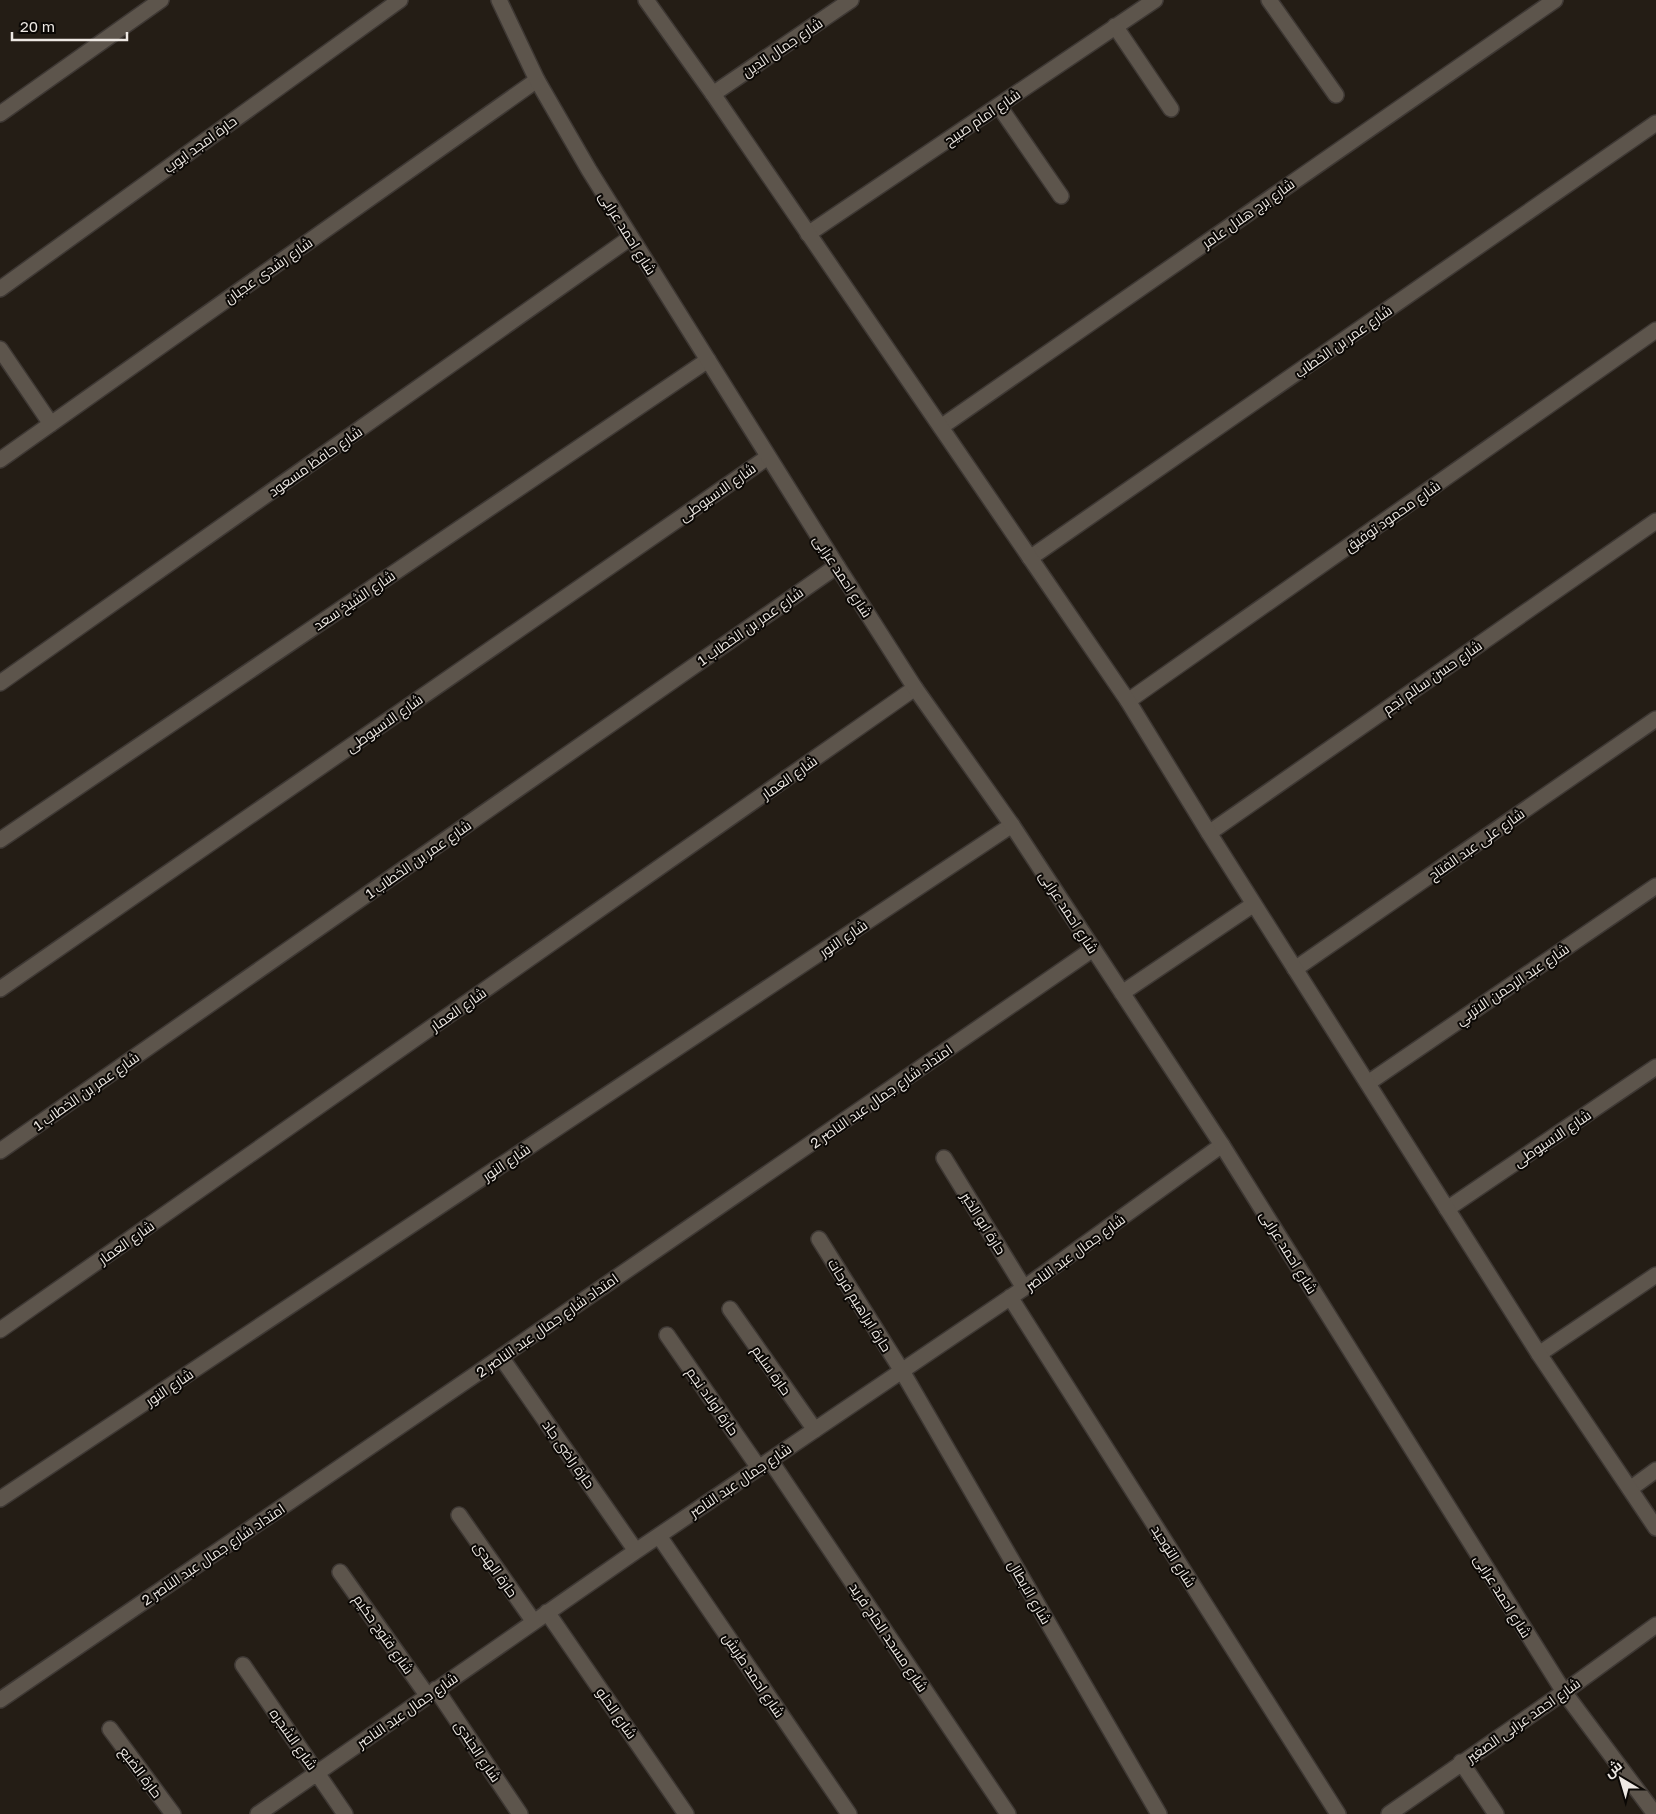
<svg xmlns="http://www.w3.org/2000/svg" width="1656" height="1814" font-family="'Golos Text',Cairo,sans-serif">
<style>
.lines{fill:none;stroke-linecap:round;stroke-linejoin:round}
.street-casing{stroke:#3e3834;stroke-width:18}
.secondary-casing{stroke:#3e3834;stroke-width:18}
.street{stroke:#5d554c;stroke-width:15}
.secondary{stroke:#5d554c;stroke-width:15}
.labels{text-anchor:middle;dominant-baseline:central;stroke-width:4;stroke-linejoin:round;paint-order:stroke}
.street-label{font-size:14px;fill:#ede8e3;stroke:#0b0805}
</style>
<rect width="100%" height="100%" fill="#241d15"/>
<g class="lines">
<g class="street-casing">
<path id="street" d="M1269,0L1336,95
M1115,26L1171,109
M713,94L851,0
M999,106L1061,196
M0,114L161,0
M808,234L1155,0
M0,289L400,0
M0,349L51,424
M941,427L1555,0
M0,460L537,80
M1030,558L1656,123
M0,683L630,238
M1128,701L1656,330
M1209,833L1656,521
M0,840L708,360
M1295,969L1656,719
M0,989L768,457
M1368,1083L1656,886
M0,1151L837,566
M944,1158L1024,1288
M1447,1209L1656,1067
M819,1239L902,1371L1159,1814
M1010,1297L1338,1814
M730,1309L815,1430
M0,1330L915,688
M667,1335L759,1468
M1539,1354L1656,1275
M501,1357L636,1551
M770,1460L1008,1814
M1630,1489L1656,1470
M0,1499L1012,825
M459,1515L534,1622
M659,1536L849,1814
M340,1572L427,1695
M547,1612L686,1814
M243,1665L345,1814
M436,1689L520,1814
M0,1700L501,1357L1093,949
M110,1729L173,1814
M1461,1762L1496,1814
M258,1814L636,1551L1024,1288L1222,1145
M1389,1814L1564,1692L1656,1625"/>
</g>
<g class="secondary-casing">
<path id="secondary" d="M499,0L537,80L589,170L837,566L915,688L1012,825L1222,1145L1564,1692L1655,1814
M646,0L713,94L1128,701L1209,833L1539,1354L1656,1528
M1122,993L1254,904"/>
</g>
<use href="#street" class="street"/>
<use href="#secondary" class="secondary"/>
</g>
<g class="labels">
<g class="street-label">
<text transform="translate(782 47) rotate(-34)">شارع جمال الدين</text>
<text transform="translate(982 117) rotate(-34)">شارع امام صبيح</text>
<text transform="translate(200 144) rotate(-36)">حارة امجد ايوب</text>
<text transform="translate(1248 213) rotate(-35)">شارع برج هلال عامر</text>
<text transform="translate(628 233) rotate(58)">شارع احمد عرابى</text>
<text transform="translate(268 270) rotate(-35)">شارع رشدى عجبان</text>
<text transform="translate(1343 341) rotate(-35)">شارع عمر بن الخطاب</text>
<text transform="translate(315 461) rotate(-35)">شارع حافظ مسعود</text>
<text transform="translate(717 492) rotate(-35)">شارع الاسيوطى</text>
<text transform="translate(1392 516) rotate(-35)">شارع محمود توفيق</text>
<text transform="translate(843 576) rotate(57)">شارع احمد عرابى</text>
<text transform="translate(354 600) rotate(-34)">شارع الشيخ سعد</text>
<text transform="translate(750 626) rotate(-35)">شارع عمر بن الخطاب 1</text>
<text transform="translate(1432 677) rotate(-35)">شارع حسن سالم نجم</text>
<text transform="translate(384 723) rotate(-35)">شارع الاسيوطى</text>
<text transform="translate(789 777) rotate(-35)">شارع العمار</text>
<text transform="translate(1476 844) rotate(-35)">شارع على عبد الفتاح</text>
<text transform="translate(418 859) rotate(-35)">شارع عمر بن الخطاب 1</text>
<text transform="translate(1069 912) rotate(57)">شارع احمد عرابى</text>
<text transform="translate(843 938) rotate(-34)">شارع النور</text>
<text transform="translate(1512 984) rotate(-34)">شارع عبد الرحمن الاتربي</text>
<text transform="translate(458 1009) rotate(-35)">شارع العمار</text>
<text transform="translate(86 1091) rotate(-35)">شارع عمر بن الخطاب 1</text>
<text transform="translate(881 1096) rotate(-35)">امتداد شارع جمال عبد الناصر 2</text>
<text transform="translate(1552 1138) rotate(-34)">شارع الاسيوطى</text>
<text transform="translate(506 1162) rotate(-34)">شارع النور</text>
<text transform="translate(984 1223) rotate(58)">حارة ابو الخير</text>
<text transform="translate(126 1242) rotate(-35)">شارع العمار</text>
<text transform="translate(1075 1252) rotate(-36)">شارع جمال عبد الناصر</text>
<text transform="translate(1289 1252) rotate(58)">شارع احمد عرابى</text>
<text transform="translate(860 1305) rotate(58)">حارة ابراهيم فرحات</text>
<text transform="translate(547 1325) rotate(-35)">امتداد شارع جمال عبد الناصر 2</text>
<text transform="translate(772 1370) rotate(55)">حارة سليم</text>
<text transform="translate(169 1387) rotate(-34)">شارع النور</text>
<text transform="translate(713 1401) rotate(55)">حارة اولاد نجم</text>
<text transform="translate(569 1454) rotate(55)">حارة راضى جاد</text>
<text transform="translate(740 1480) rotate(-34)">شارع جمال عبد الناصر</text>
<text transform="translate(213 1554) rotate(-34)">امتداد شارع جمال عبد الناصر 2</text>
<text transform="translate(1174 1556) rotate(58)">شارع التوحيد</text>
<text transform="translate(496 1569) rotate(55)">حارة الهدى</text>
<text transform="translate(1030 1592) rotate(60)">شارع الابطال</text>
<text transform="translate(1503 1596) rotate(58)">شارع احمد عرابى</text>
<text transform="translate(384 1634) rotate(55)">شارع فتوح حكيم</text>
<text transform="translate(889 1637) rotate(56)">شارع مسجد الحاج فريد</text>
<text transform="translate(754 1675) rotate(56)">شارع احمد طربش</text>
<text transform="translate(407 1710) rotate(-35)">شارع جمال عبد الناصر</text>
<text transform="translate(617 1713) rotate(55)">شارع الحلو</text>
<text transform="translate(1523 1720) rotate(-35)">شارع احمد عرابى الصغير</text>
<text transform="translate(294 1739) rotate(55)">شارع الشجره</text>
<text transform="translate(478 1751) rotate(56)">شارع الجندى</text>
<text transform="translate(141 1772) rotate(53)">حارة الضبع</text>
</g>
</g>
<g transform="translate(1621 1779) rotate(322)" stroke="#0b0805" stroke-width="4" paint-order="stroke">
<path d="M0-4L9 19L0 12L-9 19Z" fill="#ede8e3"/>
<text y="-8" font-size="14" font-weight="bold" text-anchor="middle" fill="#ede8e3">ش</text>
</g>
<path d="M12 32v8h115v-8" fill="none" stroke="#ede8e3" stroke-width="2.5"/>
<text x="20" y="32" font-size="15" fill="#ede8e3" stroke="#0b0805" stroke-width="4" paint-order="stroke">20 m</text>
</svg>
